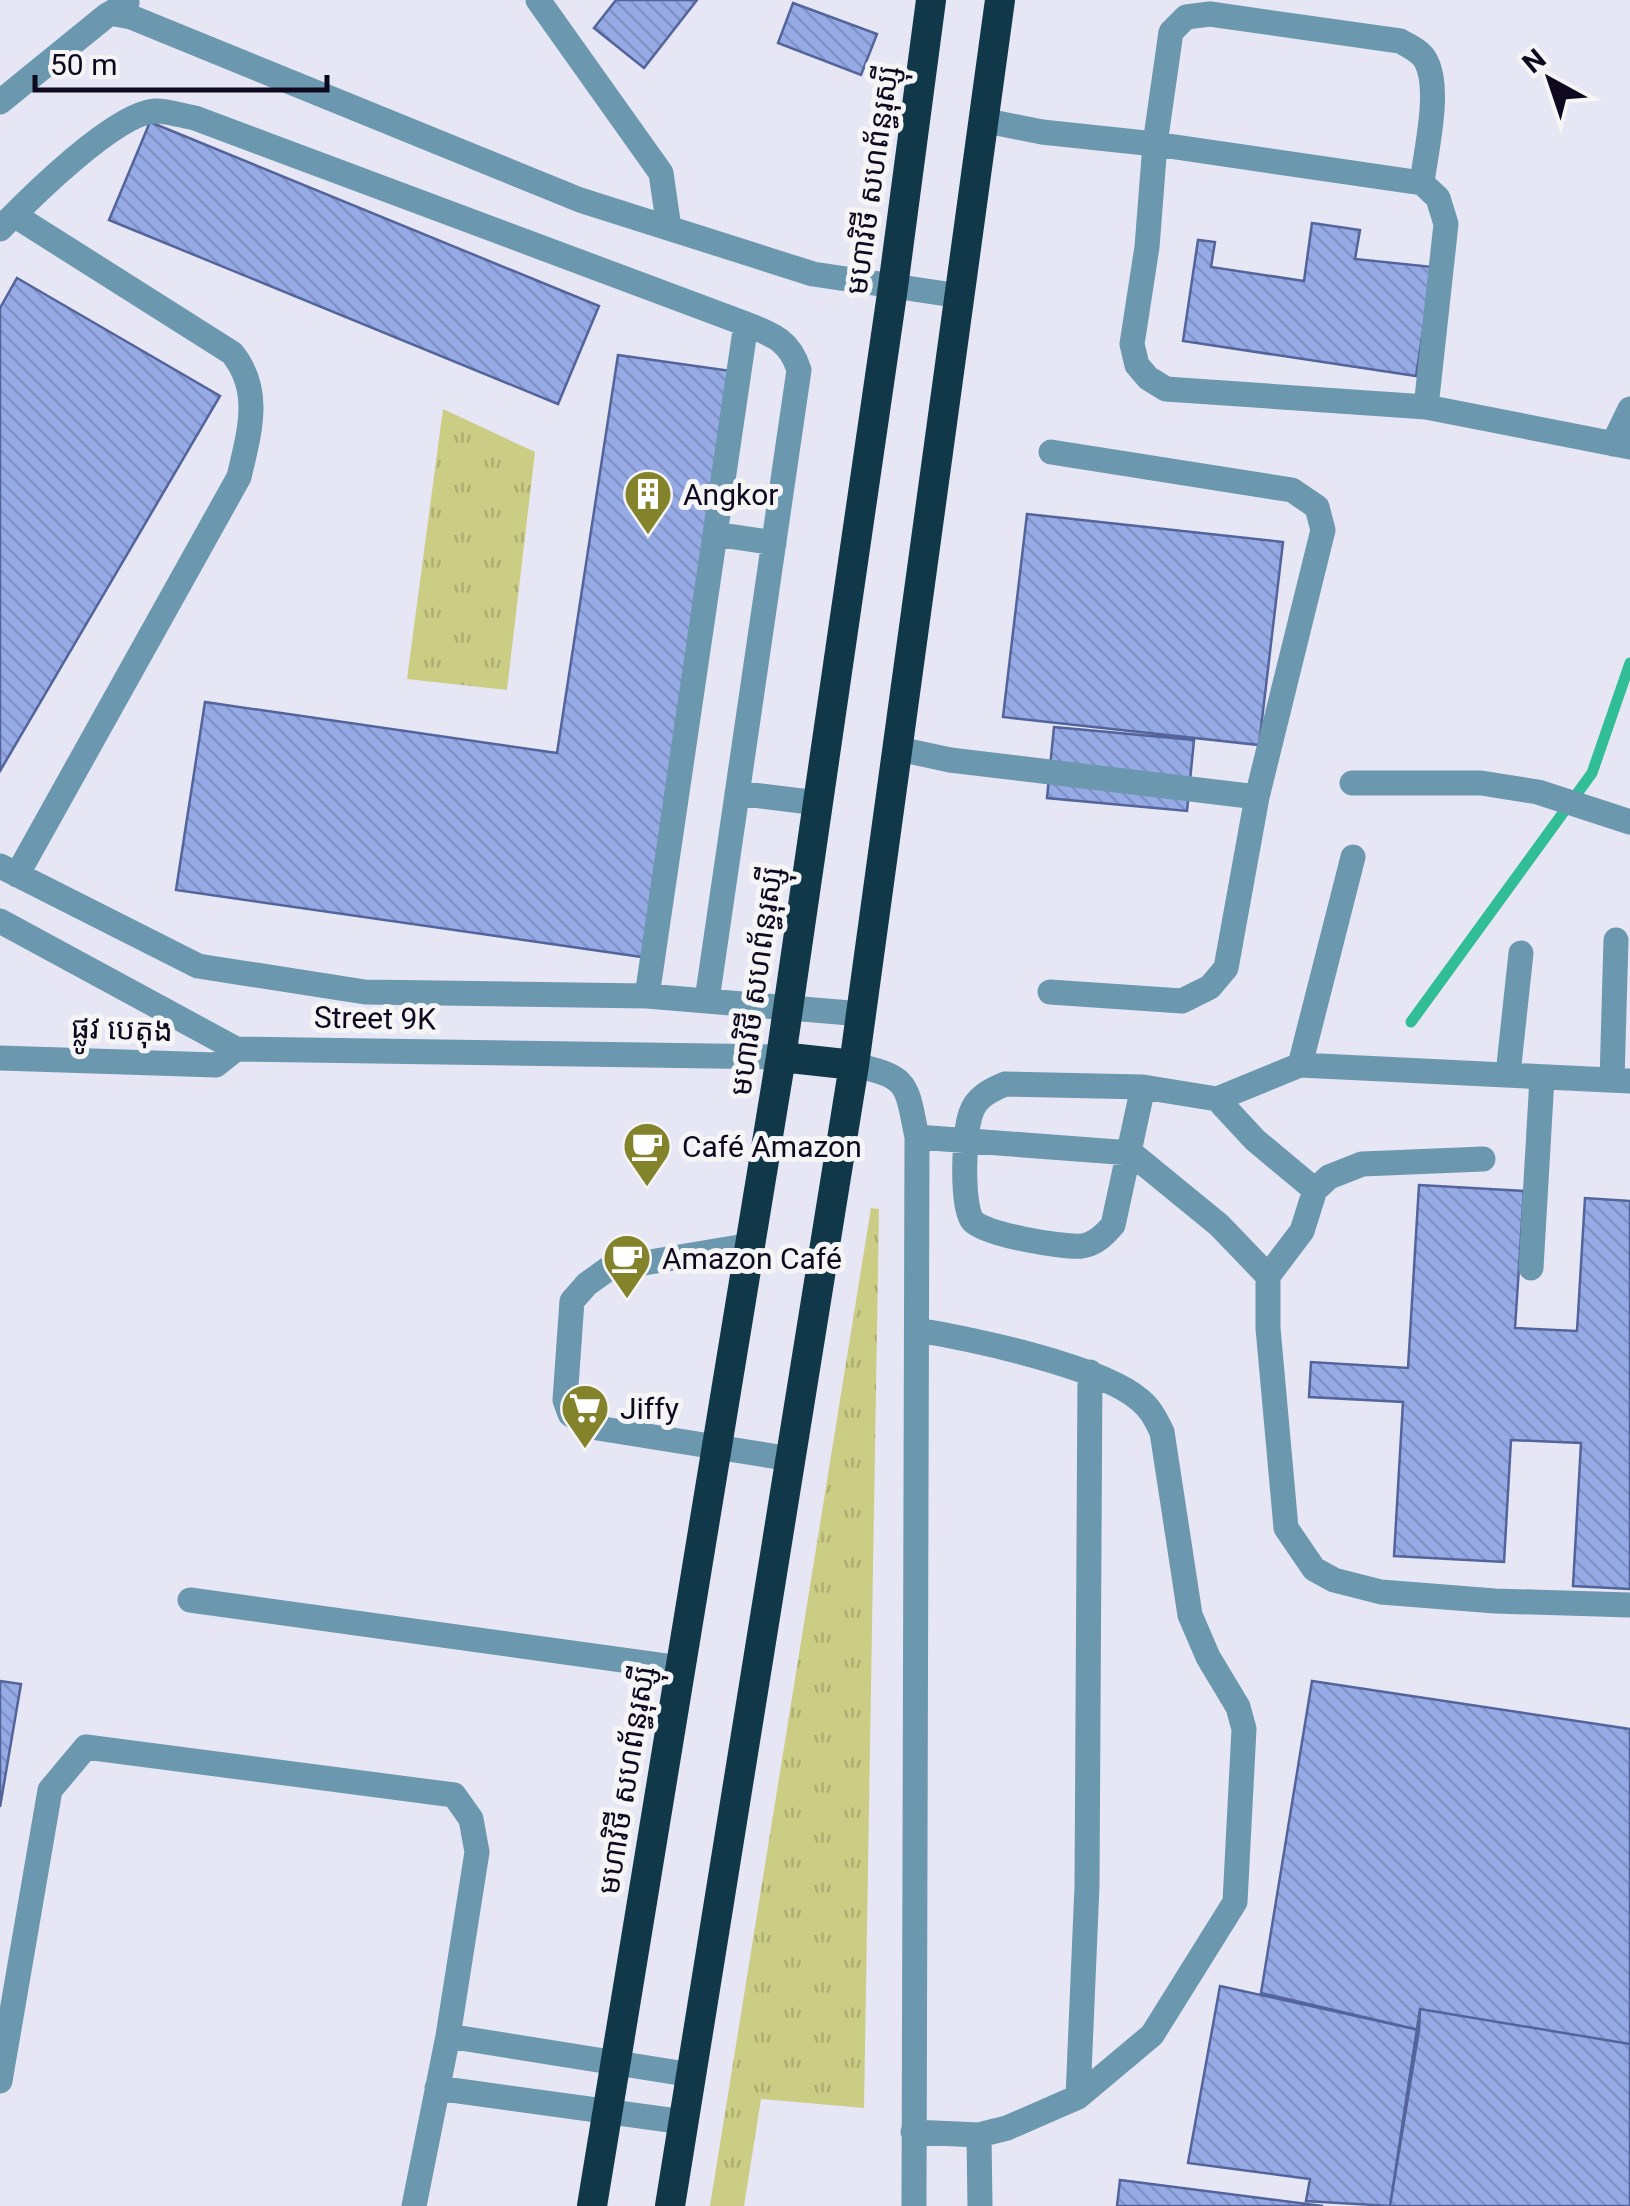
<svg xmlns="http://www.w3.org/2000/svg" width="1630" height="2206" font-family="Roboto,'Noto Sans Khmer',sans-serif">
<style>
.grass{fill:url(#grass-tufts)}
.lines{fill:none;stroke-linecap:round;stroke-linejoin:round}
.stream{stroke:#31bd96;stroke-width:11}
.building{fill:url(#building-back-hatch);stroke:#53649b;stroke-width:2.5}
.minor{stroke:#6b98ae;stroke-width:25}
.highway{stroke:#103848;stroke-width:30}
.labels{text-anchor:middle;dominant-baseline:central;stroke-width:10;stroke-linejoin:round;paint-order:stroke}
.street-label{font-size:30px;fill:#0e091f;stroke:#f5f5f5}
.poi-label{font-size:30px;fill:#0e091f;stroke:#f5f5f5;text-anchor:start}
</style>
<defs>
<pattern id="grass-tufts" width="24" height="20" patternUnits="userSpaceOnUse" patternTransform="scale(2.5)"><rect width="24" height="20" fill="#cbcd85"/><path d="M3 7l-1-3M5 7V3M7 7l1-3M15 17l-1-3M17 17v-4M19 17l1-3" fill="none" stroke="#adaf72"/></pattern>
<pattern id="building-back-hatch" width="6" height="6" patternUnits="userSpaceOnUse" patternTransform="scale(2.5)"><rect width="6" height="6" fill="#96aae6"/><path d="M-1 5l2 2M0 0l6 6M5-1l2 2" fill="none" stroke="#8091c5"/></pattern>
</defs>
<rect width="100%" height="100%" fill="#e7e6f4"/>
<path class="grass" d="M443,409L535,452L507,690L407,679Z
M871,1208L879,1209L864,2108L761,2099L744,2206H710Z"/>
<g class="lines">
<path class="stream" d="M1411,1022L1592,773L1630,663"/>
</g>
<path class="building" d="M616,0H697L644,68L594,28Z
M793,3L877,34L861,75L778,43Z
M150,122L599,306L558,404L109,220Z
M1312,223L1360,230L1355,259L1433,267L1416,376L1183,341L1198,240L1215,242L1211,267L1304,281Z
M17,278L220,396L0,771V308Z
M618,355L731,371L642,957L176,890L205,702L557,753Z
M1027,514L1283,542L1259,745L1003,717Z
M1054,727L1194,740L1187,811L1047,798Z
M1419,1185L1524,1191L1515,1328L1577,1331L1585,1198L1630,1201V1589L1573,1586L1581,1443L1511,1440L1504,1562L1394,1556L1403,1402L1309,1397L1311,1362L1408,1368Z
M0,1681L21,1684L0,1807Z
M1312,1681L1630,1729V2044L1420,2009L1419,2030L1261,1993Z
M1220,1986L1419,2030L1390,2206L1306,2201L1310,2179L1188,2163Z
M1420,2009L1630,2044V2206H1390Z
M1120,2180L1323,2206H1117Z"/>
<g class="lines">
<path class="minor" d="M538,0L661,173L669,228
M115,14L131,17L580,200L813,274L960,296
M0,102L106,16L127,3
M982,120L1042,132L1155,144L1147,247L1132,344L1137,365L1148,378L1166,389L1426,407L1630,447
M1422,183C1426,150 1441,89 1426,61C1421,51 1409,46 1400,41L1210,14L1186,17L1171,32L1155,144L1422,183L1438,198L1446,224L1426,407
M14,215L232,353C263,391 249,433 239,477L17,875
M0,229C29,199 116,112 156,111C168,111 183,116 195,118L746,324C774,335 790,341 799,370L707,1000
M1613,444L1630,409
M715,534L774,543
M899,749L950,760L1257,797
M1352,783H1481L1538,792L1630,822
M737,793L818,803
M0,866L198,966L365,992L647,996L862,1014
M0,921L236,1049L781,1057
M1050,992L1182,1001L1210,987L1226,968L1257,797L1323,530L1317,507L1292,490L1051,452
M647,996L746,324
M0,1058L216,1065L236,1049
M854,1065C910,1077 906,1084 917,1137L914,2206
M1300,1065L1353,857
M1508,1074L1521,953
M1612,1080L1616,940
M1143,1087L1113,1225C1105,1234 1096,1244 1082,1246C1064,1248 980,1234 972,1220C961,1203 964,1133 971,1113C976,1097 991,1090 1005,1084L1143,1087L1217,1099L1300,1065L1630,1081
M1217,1099L1255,1140L1315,1190
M917,1137L1131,1153L1219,1225L1268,1276V1328L1286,1528L1314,1569L1334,1580L1381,1592L1495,1601L1630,1605
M751,1245L608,1269L587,1284L572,1301L565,1400L570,1414L591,1427L791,1459
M1531,1268L1542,1078
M1268,1276L1302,1231L1315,1190L1329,1177L1362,1164L1483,1159
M190,1600L680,1668
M448,2036L692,2075
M0,2081L50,1790L86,1747L454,1795L471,1819L477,1852L448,2036L414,2206
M437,2088L684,2122
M1078,2097L1087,1886L1090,1372
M913,2132L979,2135L1007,2128L1078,2097L1152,2035L1235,1902L1244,1729L1238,1707L1208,1657L1190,1615L1162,1432C1156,1420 1151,1409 1140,1400C1101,1366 971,1339 918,1330
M979,2135L980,2206"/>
<path class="highway" d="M781,1057L854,1065
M592,2206L781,1057L893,287L931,0
M670,2206L854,1065L1000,0"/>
</g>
<defs>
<g id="building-pin" transform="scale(2.5)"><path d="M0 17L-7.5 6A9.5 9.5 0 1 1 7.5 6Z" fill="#83832c" stroke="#f5f5f5"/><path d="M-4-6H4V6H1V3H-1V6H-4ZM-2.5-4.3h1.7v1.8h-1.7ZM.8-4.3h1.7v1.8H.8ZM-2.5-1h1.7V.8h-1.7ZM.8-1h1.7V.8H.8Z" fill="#fff"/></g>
<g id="cafe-pin" transform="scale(2.5)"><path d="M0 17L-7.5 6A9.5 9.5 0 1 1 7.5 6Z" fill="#83832c" stroke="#f5f5f5"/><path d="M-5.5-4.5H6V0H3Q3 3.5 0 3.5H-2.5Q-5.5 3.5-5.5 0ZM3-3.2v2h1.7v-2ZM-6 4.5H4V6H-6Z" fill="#fff"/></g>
<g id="supermarket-pin" transform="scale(2.5)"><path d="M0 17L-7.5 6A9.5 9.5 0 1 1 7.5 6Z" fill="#83832c" stroke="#f5f5f5"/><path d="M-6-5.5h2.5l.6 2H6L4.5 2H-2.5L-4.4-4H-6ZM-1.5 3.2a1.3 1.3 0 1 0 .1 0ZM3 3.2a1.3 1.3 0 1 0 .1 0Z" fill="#fff"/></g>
</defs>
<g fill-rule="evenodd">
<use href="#building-pin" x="648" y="494"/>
<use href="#cafe-pin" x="647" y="1146"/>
<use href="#cafe-pin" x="627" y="1258"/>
<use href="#supermarket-pin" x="585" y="1408"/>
</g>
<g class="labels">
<g class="street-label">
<text transform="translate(872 180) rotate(-82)">មហាវិថី សហព័ន្ធរុស្ស៊ី</text>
<text transform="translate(756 981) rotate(-82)">មហាវិថី សហព័ន្ធរុស្ស៊ី</text>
<text transform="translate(375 1018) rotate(1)">Street 9K</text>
<text transform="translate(122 1029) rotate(2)">ផ្លូវ បេតុង</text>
<text transform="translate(626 1780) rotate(-81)">មហាវិថី សហព័ន្ធរុស្ស៊ី</text>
</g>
<g class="poi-label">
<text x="683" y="494">Angkor</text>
<text x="682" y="1146">Café Amazon</text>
<text x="662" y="1258">Amazon Café</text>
<text x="620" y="1408">Jiffy</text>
</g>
</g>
<g transform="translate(1550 80) rotate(320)" stroke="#f5f5f5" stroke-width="8" paint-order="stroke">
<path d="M0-8L18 38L0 25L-18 38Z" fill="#0e091f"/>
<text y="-15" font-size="28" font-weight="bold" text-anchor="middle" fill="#0e091f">N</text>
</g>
<path d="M35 75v15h292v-15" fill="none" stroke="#0e091f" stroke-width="5"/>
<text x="50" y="75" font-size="30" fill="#0e091f" stroke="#f5f5f5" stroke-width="8" paint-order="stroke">50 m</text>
</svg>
